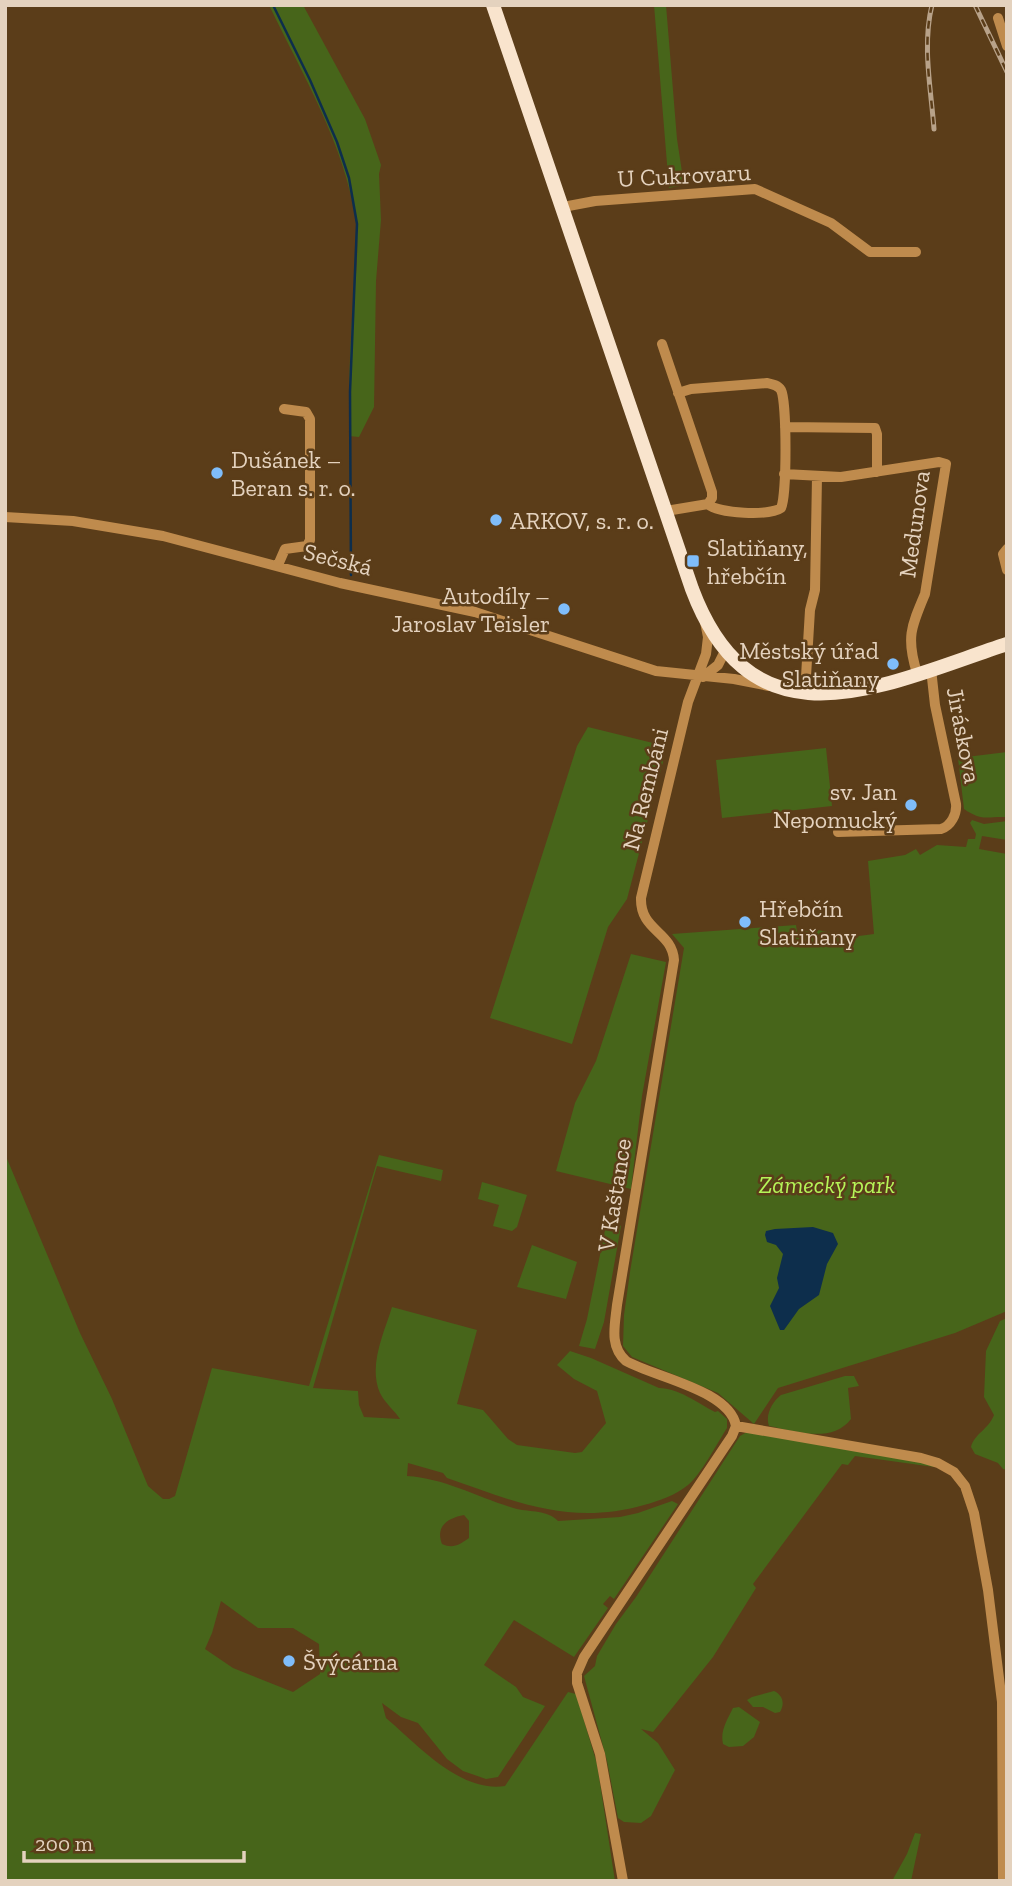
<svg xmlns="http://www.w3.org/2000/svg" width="1012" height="1886" font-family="'Zilla Slab',serif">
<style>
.green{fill:#47651a;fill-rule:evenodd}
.water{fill:#0d2e4c}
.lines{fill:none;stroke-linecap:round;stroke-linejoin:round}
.stream{stroke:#0d2e4c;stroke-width:2.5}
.minor{stroke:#bf8b4d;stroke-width:10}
.major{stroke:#f9e4cd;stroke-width:14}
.rail-casing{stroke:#b8a289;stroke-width:5}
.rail{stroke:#5b3d19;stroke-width:2.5;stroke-dasharray:8;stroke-linecap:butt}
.poi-dot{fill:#7fbdfa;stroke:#5b3d19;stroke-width:2.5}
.labels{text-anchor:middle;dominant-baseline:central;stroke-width:5;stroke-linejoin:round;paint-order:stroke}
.street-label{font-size:24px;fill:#e4d2be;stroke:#5b3d19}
.poi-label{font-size:24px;fill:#e4d2be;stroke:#5b3d19;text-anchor:start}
.park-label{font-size:24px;font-style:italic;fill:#b5f558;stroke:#5b3d19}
</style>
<rect width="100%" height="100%" fill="#5b3d19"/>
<path class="green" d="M269,5H303L365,119L381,165L379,174L381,220L376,281L374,407L359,437L349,436C349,397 349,358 352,319C354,288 360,254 356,223C346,146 302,74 269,5Z
M654,5H666L677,139L684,185L669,188Z
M588,727L653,743L660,751L663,762L627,899L608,927L572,1044L490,1018L577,746Z
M826,748L832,806L722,818L716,760Z
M1007,752V817C987,816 983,822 964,809L958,758Z
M972,820L984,824L1007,821V840L982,836L979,849L1007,854V1311L955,1333L778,1388L754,1424L718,1393L632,1357L623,1346L624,1315L630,1272L684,948L672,934L796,925L797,932L818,930L851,937L874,934L868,861L905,855L916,849L920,855L937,845L966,847L968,839H975L976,834L970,823Z
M631,954L666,962L642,1096L631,1189L556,1171L575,1103L596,1061Z
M5,1154L80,1333L112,1399L148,1486L163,1499H169L175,1496L212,1368L309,1386L379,1155L443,1170L441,1181L377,1166L313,1388L358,1391L359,1405L364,1417L400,1419C395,1411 384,1402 380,1393C368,1366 384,1333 392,1307L477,1330L457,1404L483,1410L508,1439L517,1445L575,1453L582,1452L606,1423L597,1391L574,1379L557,1365L570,1351L591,1358L659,1388C678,1388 698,1403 715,1412L718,1411L727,1419V1428C718,1442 700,1476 688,1485C676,1495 659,1501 644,1505C570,1526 516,1502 447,1478L443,1473L408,1463L407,1476C445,1478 481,1499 517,1509C530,1512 548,1510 558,1521L620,1517L638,1513L672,1501L678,1504L614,1599L610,1596L603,1604L608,1608L574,1657L514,1620L484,1665L516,1687L523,1697L545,1706L498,1777L486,1779L463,1771L447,1759L418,1723L401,1717L382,1703L386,1718C418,1745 460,1793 505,1786L568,1692L576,1694L597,1764L615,1881H5ZM464,1515L469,1521V1538C459,1545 453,1549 442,1544C435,1526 448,1518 464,1515ZM221,1601L258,1628H293L319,1644L320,1674L293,1692L233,1668L205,1649L212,1633Z
M482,1182L527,1195L517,1227L512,1231L493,1226L499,1205L478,1199Z
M613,1221L621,1226L604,1322L595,1349L579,1346L587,1319L606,1225Z
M532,1245L577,1262L566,1299L517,1287Z
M1007,1318V1470L1003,1469L998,1463L975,1454L971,1447C974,1434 989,1429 994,1415L984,1397L986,1351L1000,1321Z
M845,1376H854L859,1386L848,1388L851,1419C832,1444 795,1431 769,1426C765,1415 772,1402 781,1395Z
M747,1432L936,1465L934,1467L855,1456L848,1465L842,1464L753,1584L756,1588L713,1657L653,1732L641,1729L658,1743L675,1770L651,1816L641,1823L624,1822L618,1818L607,1761L584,1676L595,1666L597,1656L616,1624L636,1597L740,1436Z
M774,1691C783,1695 785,1704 780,1712L775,1713L763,1707H753L747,1700L752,1697Z
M739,1707L760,1722L754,1737L743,1746L729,1747L723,1744C720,1731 727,1720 733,1708Z
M915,1833L921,1834L911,1881H892L907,1854Z"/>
<path class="water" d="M813,1227L833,1233L838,1244L827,1264L819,1295L799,1309L784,1330H780L770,1306L779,1288L777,1278L783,1254L776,1245L767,1242L765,1235L766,1231L775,1229Z"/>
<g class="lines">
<path class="stream" d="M273,5L310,80L337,142L349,178L357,224L350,392L351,575"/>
<path class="minor" d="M998,18L1007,46
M563,207L595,201L755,189L831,223L870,252H916
M662,344L712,492V498L708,504
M678,393L691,389L767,383C772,384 778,385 781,390C787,402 787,496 781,508C770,516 718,514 708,504
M785,427L875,428L877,434V472
M784,474L841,477L939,462L946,464L925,594C911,627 906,638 917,673
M666,511L708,504
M5,517L73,521L163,536L340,583L475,612L656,671L734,679L769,686
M1007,549L1003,554L1007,570
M278,565L285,549L307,546L310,540V419L306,412L284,409
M705,622L708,637L706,654L688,702L641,898C640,931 672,931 674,960L617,1305C615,1325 609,1346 626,1361C654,1377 730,1390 736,1426
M703,677L718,665L725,651
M805,693L810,610L815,590L817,477
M838,832L941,829C951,826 957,814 956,804L935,705L931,669
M736,1426L921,1458L938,1463L954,1472L965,1486L974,1513L988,1590L1002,1702L1003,1881
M623,1881L600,1754L577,1683V1673L584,1657L732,1436L736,1426"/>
<path class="major" d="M493,5L692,589C754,754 885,684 1007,644"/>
<g class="rail-casing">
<path id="rail" d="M932,5C922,45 931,89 934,129
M975,5L1007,72"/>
</g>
<use href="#rail" class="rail"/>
</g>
<g class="poi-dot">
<circle cx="217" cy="473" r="7"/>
<circle cx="496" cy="520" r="7"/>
<rect x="686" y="554" width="14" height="14" rx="3.5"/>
<circle cx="564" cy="609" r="7"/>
<circle cx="893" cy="664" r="7"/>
<circle cx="911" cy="805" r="7"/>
<circle cx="745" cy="922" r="7"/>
<circle cx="289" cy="1661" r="7"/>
</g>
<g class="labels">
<g class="street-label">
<text transform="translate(684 175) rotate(-3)">U Cukrovaru</text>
<text transform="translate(914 524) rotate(-82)">Medunova</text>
<text transform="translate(338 559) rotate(14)">Sečská</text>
<text transform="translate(964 735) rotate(79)">Jiráskova</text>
<text transform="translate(645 789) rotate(-76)">Na Rembáni</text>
<text transform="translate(614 1195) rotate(-81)">V Kaštance</text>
</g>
<g class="poi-label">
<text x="231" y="459">Dušánek –<tspan x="231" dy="28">Beran s. r. o.</tspan></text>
<text x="510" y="520">ARKOV, s. r. o.</text>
<text x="707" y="547">Slatiňany,<tspan x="707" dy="28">hřebčín</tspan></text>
<text x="550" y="595" text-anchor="end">Autodíly –<tspan x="550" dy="28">Jaroslav Teisler</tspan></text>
<text x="879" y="650" text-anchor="end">Městský úřad<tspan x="879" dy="28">Slatiňany</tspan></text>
<text x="897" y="791" text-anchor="end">sv. Jan<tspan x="897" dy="28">Nepomucký</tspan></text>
<text x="759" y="908">Hřebčín<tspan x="759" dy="28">Slatiňany</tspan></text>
<text x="303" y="1661">Švýcárna</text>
</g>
<g class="park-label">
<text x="827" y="1184">Zámecký park</text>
</g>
</g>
<rect width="1012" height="1886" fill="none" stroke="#e4d2be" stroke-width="14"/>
<path d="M24 1851v10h220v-10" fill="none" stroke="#e4d2be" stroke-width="3.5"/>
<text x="35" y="1851" font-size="21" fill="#e4d2be" stroke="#5b3d19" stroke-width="5" paint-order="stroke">200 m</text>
</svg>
